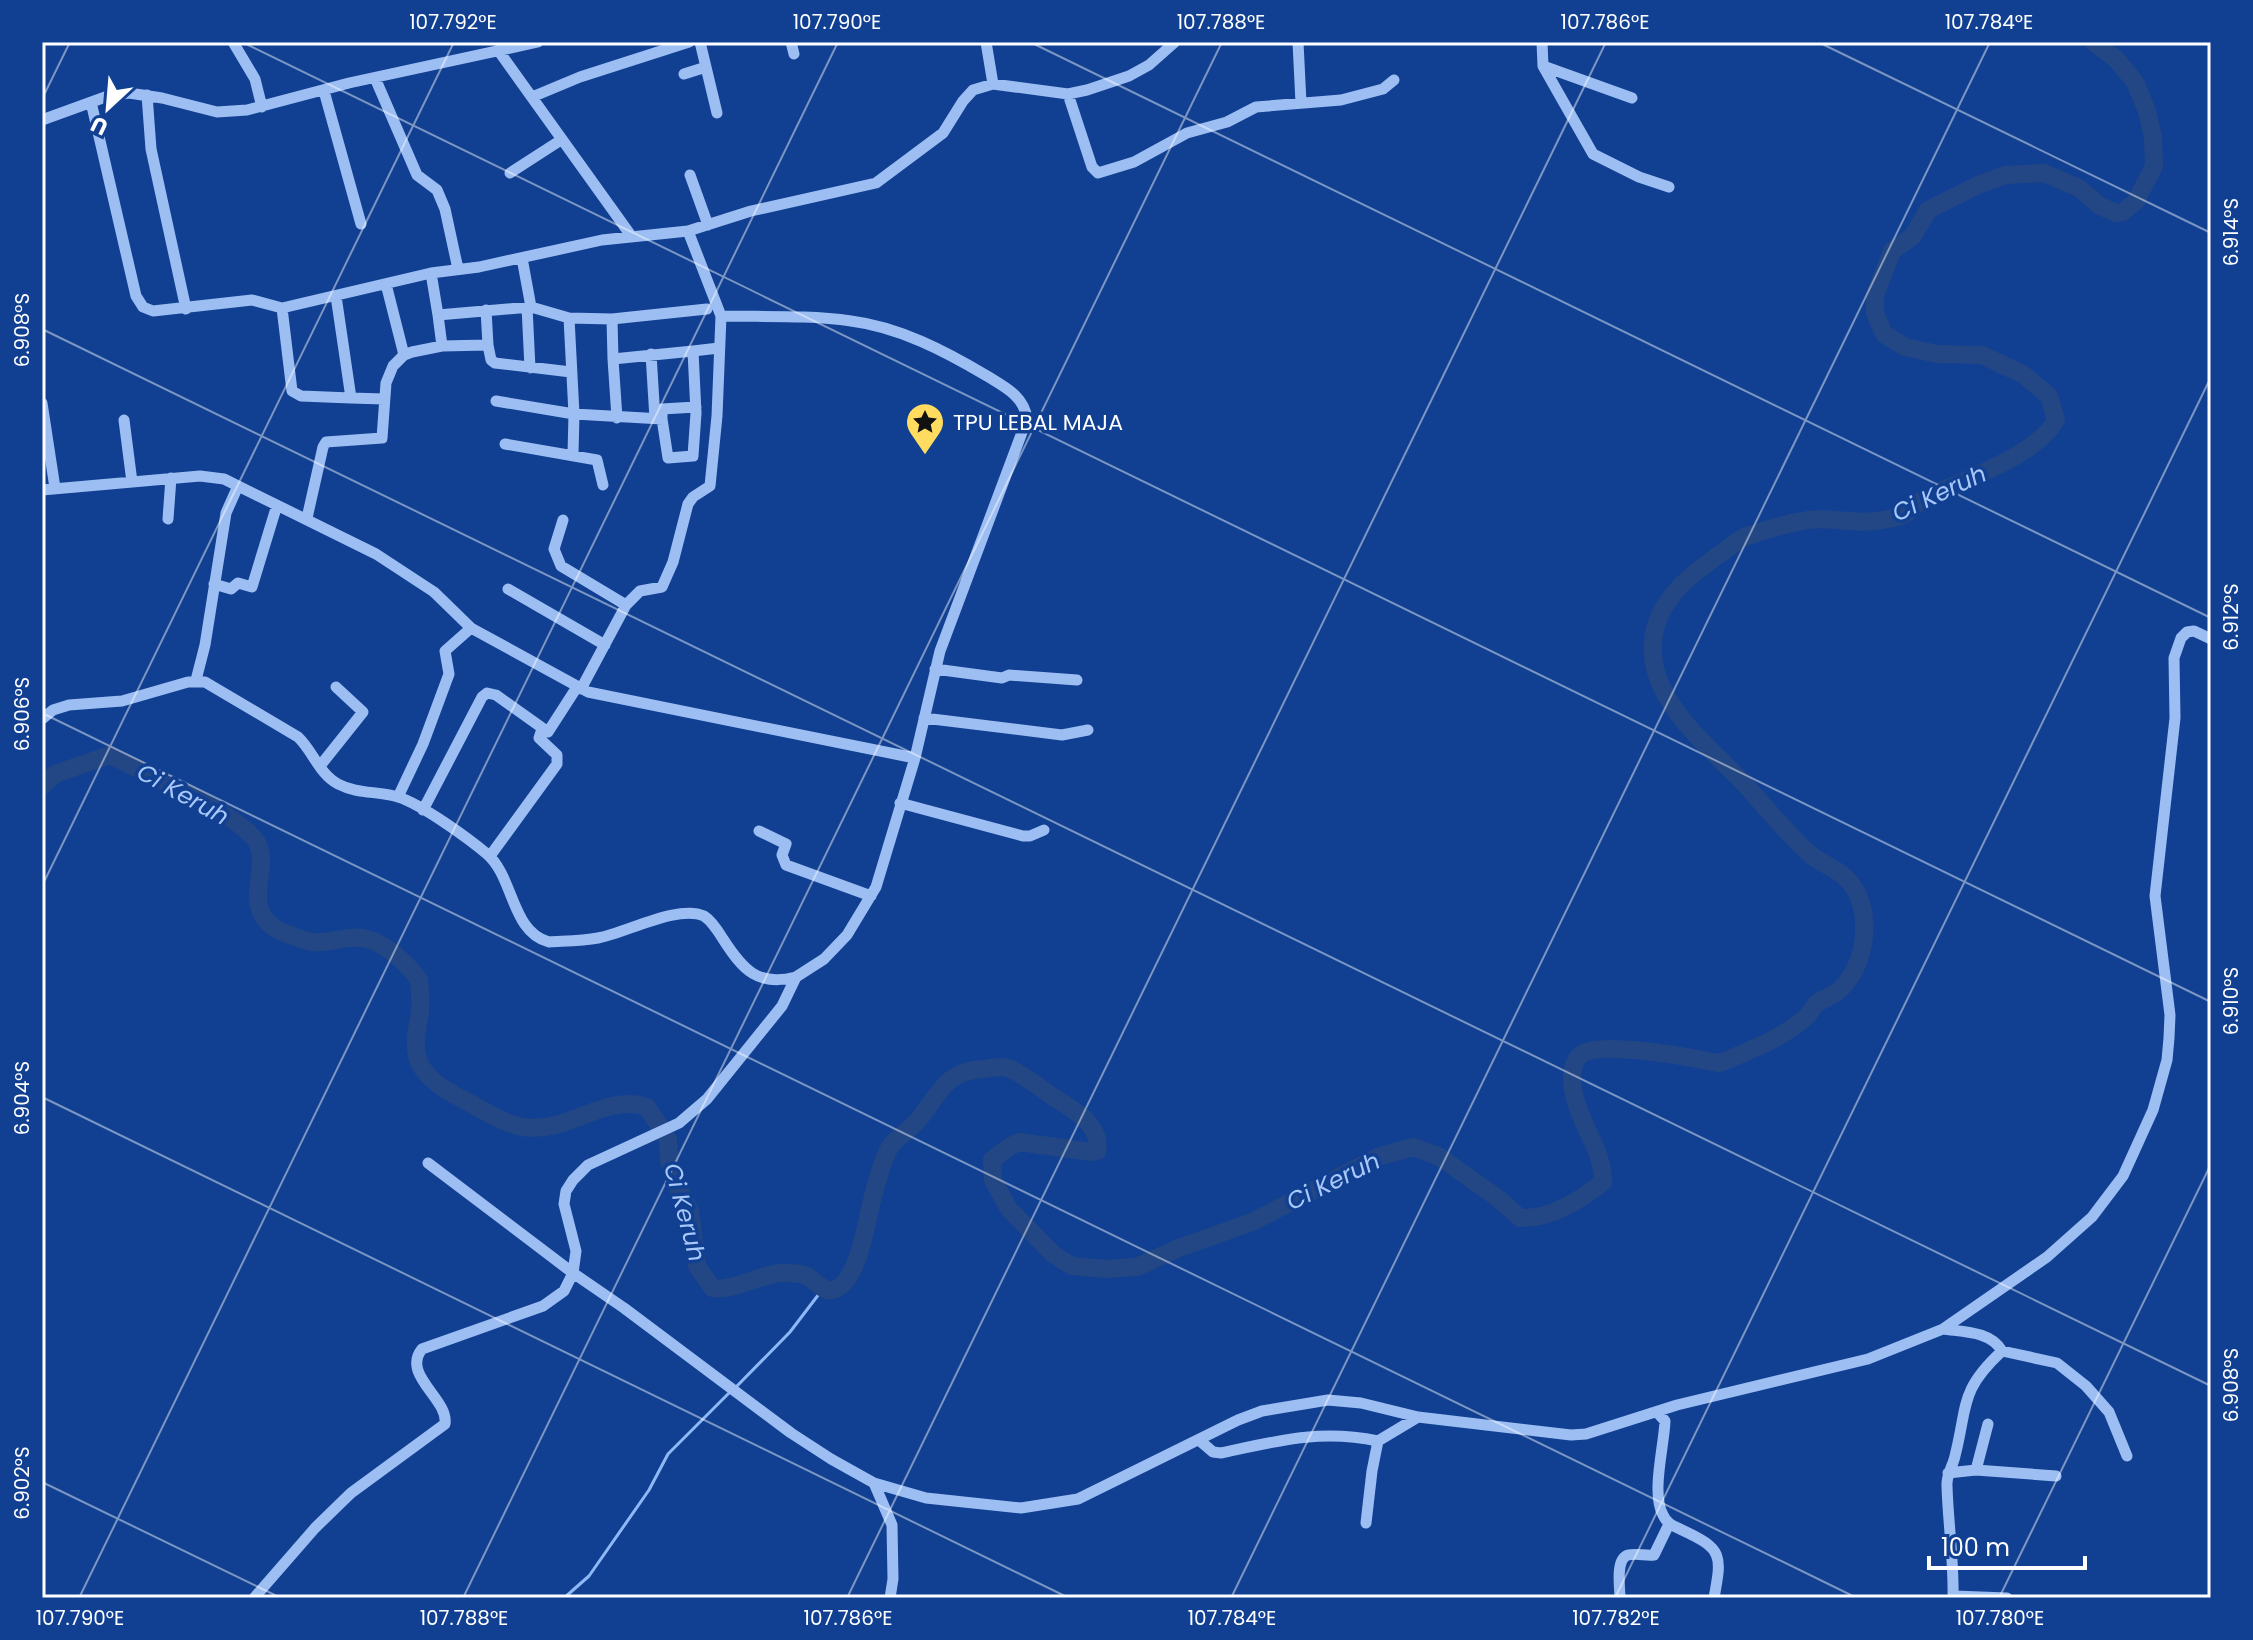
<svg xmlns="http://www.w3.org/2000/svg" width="2253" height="1640" font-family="Poppins,sans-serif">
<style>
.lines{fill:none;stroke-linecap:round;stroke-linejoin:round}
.stream{stroke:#8eb8f6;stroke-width:3}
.river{stroke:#234784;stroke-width:18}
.minor{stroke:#9dbef3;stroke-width:11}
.ticks{fill:none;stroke:#fff;stroke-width:2;stroke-opacity:0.45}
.labels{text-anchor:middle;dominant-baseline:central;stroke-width:7;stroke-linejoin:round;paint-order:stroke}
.poi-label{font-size:22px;fill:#fff;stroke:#114092;text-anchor:start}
.water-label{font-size:24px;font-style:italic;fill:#a9c8fa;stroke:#114092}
.neatline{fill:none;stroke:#fff;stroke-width:3}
.ticks-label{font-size:20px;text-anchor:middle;fill:#fff}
</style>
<rect width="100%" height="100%" fill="#114092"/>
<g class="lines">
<path class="stream" d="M737,1386L790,1332L822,1290
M564,1598L589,1576L649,1490L668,1454L731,1391"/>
<path class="river" d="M42,786L55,774L110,755C145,773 236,812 256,841C273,867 238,907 278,930C287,934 303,941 313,942C331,944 349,934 367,939C385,943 409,965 419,980C420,990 421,1001 420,1011C418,1027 413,1042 418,1059C424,1078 446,1091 462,1099C483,1109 500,1123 523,1127C570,1134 603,1093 647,1107L668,1139L669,1161L679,1190L690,1211L697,1266L712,1288C735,1292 763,1271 789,1273C795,1274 802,1273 807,1276C820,1284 826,1298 842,1285C862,1268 868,1208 877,1182C880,1171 884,1157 890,1147C897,1136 912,1129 920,1118C940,1092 947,1070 984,1069C991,1068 1002,1066 1008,1068C1024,1074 1041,1089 1055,1098C1073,1109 1103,1127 1097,1151L1092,1152L1019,1142L1009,1147L992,1160L993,1180L1009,1209L1053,1254L1072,1266L1106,1269L1137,1267L1179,1248L1252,1222L1380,1156L1414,1147L1440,1157L1499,1199L1520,1218C1551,1219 1579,1201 1603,1182C1603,1148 1580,1126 1574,1094C1571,1081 1570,1062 1582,1054C1600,1040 1694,1058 1718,1063L1725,1061C1753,1049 1782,1038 1805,1018C1810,1014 1812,1008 1816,1004C1822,999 1831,997 1837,992C1868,967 1875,906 1846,878C1836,868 1822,864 1811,855C1785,832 1764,805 1741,780C1706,744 1648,699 1653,642C1656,601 1689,576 1720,554C1728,549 1736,541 1745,537C1764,530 1789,523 1809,520C1830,517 1854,524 1875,521C1884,520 1897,518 1905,514C1912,510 1917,503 1924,499C1959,482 2038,455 2056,420L2049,396L2024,375L1982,355L1937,354L1905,347L1884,334L1875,313V295L1892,251L1913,236L1928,210L1978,185L2005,175L2044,173L2079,188L2100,206L2116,213L2123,212L2136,201L2154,166L2153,137L2147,111L2135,82L2116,59L2093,42"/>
<path class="minor" d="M233,42L255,79L262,107
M700,42L717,113
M791,42L794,54
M986,42L993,84
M1298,42L1301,103
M1542,42L1543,66L1593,154L1639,177L1669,187
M498,50L632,237
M1543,66L1632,98
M684,74L706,67
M375,78L417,175L437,190L445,209L458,269
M324,91L361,224
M1068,94L1092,167L1098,173L1134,162L1187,133L1227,122L1256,107L1341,100L1383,89L1394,80
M147,95L151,149L186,309
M532,97L580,77L689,42
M91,102L136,296L143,307L153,311L252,300L282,308L431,273L479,267L602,240L688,231L751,211L876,183L943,133L963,101L973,90L993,84L1068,94L1087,90L1129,76L1149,65L1175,42
M42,120L108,96L129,93L162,98L217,112L247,110L349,83L538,42
M510,173L561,140
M690,175L708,225
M522,258L531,307
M431,273L438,315
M386,284L404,355
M336,296L351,398L384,399
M527,307L530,368
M282,308L292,391L301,396L351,398
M486,310L488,345
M612,319L613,359L693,351
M442,346L488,345L491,360L495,363L571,372
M651,354L655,419
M613,359L617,418
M496,401L574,414L569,318
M42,403L55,488
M662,419L668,458L693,456L696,413L693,351L719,348
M124,420L132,482
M505,444L597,460L603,485
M573,454L574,414L662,419V409L696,407
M42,490L200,476L224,479L376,554L434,592L471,628L588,692L915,758
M307,518L323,447L326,442L382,438L386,383L393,366L404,355L412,352L442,346L438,315L531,307L569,318L612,319L707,309
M168,519L171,478
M563,520L554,549L561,566L626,605L581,689
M214,584L231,589L238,583L252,587L277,505
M508,589L605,645
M626,605L640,591L662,587L673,562L688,504L693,497L710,486L717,416L721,316
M935,669L1002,678L1009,675L1077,680
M196,680L205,645L226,513L238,486
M924,718L1062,735L1088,730
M42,719L53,710L69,705L122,701L188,682H205L298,737C313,751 319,774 338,784C357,794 378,791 398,797C421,804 468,838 487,854C514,877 511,932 549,942C565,941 582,941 598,938C626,933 678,904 704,916C712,921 718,931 723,939C743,970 758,987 796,977
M320,766L363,712L336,687
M398,797L423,744L449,674L445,651L471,628
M900,803L1023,836H1030L1044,830
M423,810L482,697L487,693L496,695L548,732L577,687
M759,831L786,844L782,855L786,865L871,896
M490,856L557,764V755L539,738L542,729
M428,1163L573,1273L576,1251L564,1204L566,1191L573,1180L588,1165L679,1123L707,1099L782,1006L796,977L824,959L847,935L876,887L915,758L940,651L1027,419C1024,396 1005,387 987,376C945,351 899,327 851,321C808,315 764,317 721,316L688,231
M1943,1329C1963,1332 1991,1331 2002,1351L2057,1363L2086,1386L2109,1412L2127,1456
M1657,1412L1665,1421C1664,1447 1651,1493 1663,1515C1667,1524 1674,1526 1682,1530C1723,1549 1722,1555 1714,1598
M1199,1440L1213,1452L1221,1453C1277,1441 1320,1429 1378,1441
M1976,1470L1988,1424
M1948,1473L1976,1470L2056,1476
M874,1483L892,1525L893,1579L890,1598
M1366,1523L1372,1471L1378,1441L1418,1417
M1954,1596L2007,1598
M254,1598L315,1528L351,1493L445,1424C449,1399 401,1375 422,1349L543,1306L564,1291L573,1273L624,1308L791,1433L831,1459L874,1483L926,1498L1021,1508L1078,1499L1238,1420L1262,1411L1328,1400L1361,1403L1418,1417L1571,1435L1586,1434L1677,1405L1868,1359L1943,1329L2047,1257L2092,1217L2123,1176L2153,1110L2167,1060L2169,1038L2170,1015L2155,896L2175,718L2174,658L2181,638L2187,632L2194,631L2211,639
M1620,1598C1620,1588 1615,1559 1628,1555C1636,1553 1646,1556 1654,1555L1669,1524
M1953,1598C1954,1560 1948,1523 1947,1486C1946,1475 1953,1466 1955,1456C1968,1405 1959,1391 2002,1351"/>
</g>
<path class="ticks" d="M242,42L2211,1002M1030,42L2211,618M1818,42L2211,233M42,99L70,42M42,329L2211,1386M42,713L1857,1598M42,886L454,42M42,1097L1069,1598M42,1482L281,1598M79,1598L838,42M463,1598L1222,42M847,1598L1606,42M1231,1598L1990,42M1615,1598L2211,377M1999,1598L2211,1164"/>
<defs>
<g id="sight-pin" transform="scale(2)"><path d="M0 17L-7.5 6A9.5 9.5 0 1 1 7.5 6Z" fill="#ffdc5f" stroke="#114092"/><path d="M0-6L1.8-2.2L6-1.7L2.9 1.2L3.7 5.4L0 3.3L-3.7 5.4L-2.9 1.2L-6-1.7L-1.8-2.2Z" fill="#111"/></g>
</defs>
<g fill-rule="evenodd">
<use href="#sight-pin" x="925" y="422"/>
</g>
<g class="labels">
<g class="poi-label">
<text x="953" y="422">TPU LEBAL MAJA</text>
</g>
<g class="water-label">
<text transform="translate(1939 493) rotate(-25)">Ci Keruh</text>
<text transform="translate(183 794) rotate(29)">Ci Keruh</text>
<text transform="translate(1333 1181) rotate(-26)">Ci Keruh</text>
<text transform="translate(685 1212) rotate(75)">Ci Keruh</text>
</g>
</g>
<rect width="2253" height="1640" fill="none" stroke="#114092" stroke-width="88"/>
<g transform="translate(108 108) rotate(206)" stroke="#114092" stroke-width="6" paint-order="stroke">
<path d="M0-6L14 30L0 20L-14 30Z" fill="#ffffff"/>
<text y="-12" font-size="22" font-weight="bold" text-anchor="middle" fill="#ffffff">U</text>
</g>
<path d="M1929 1556v12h156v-12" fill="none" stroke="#ffffff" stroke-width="4"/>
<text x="1941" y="1556" font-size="24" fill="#ffffff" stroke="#114092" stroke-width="6" paint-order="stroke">100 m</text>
<rect x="44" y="44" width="2165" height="1552" class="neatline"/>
<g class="ticks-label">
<text x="453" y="29">107.792°E</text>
<text x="837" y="29">107.790°E</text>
<text x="1221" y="29">107.788°E</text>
<text x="1605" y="29">107.786°E</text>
<text x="1989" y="29">107.784°E</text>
<text transform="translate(2231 232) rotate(-90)" y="7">6.914°S</text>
<text transform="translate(22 330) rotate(-90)" y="7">6.908°S</text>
<text transform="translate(2231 617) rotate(-90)" y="7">6.912°S</text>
<text transform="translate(22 714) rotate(-90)" y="7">6.906°S</text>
<text transform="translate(2231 1001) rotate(-90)" y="7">6.910°S</text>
<text transform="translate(22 1098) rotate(-90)" y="7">6.904°S</text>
<text transform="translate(2231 1385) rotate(-90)" y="7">6.908°S</text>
<text transform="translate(22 1483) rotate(-90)" y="7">6.902°S</text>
<text x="80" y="1625">107.790°E</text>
<text x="464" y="1625">107.788°E</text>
<text x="848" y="1625">107.786°E</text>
<text x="1232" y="1625">107.784°E</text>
<text x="1616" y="1625">107.782°E</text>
<text x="2000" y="1625">107.780°E</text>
</g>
</svg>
